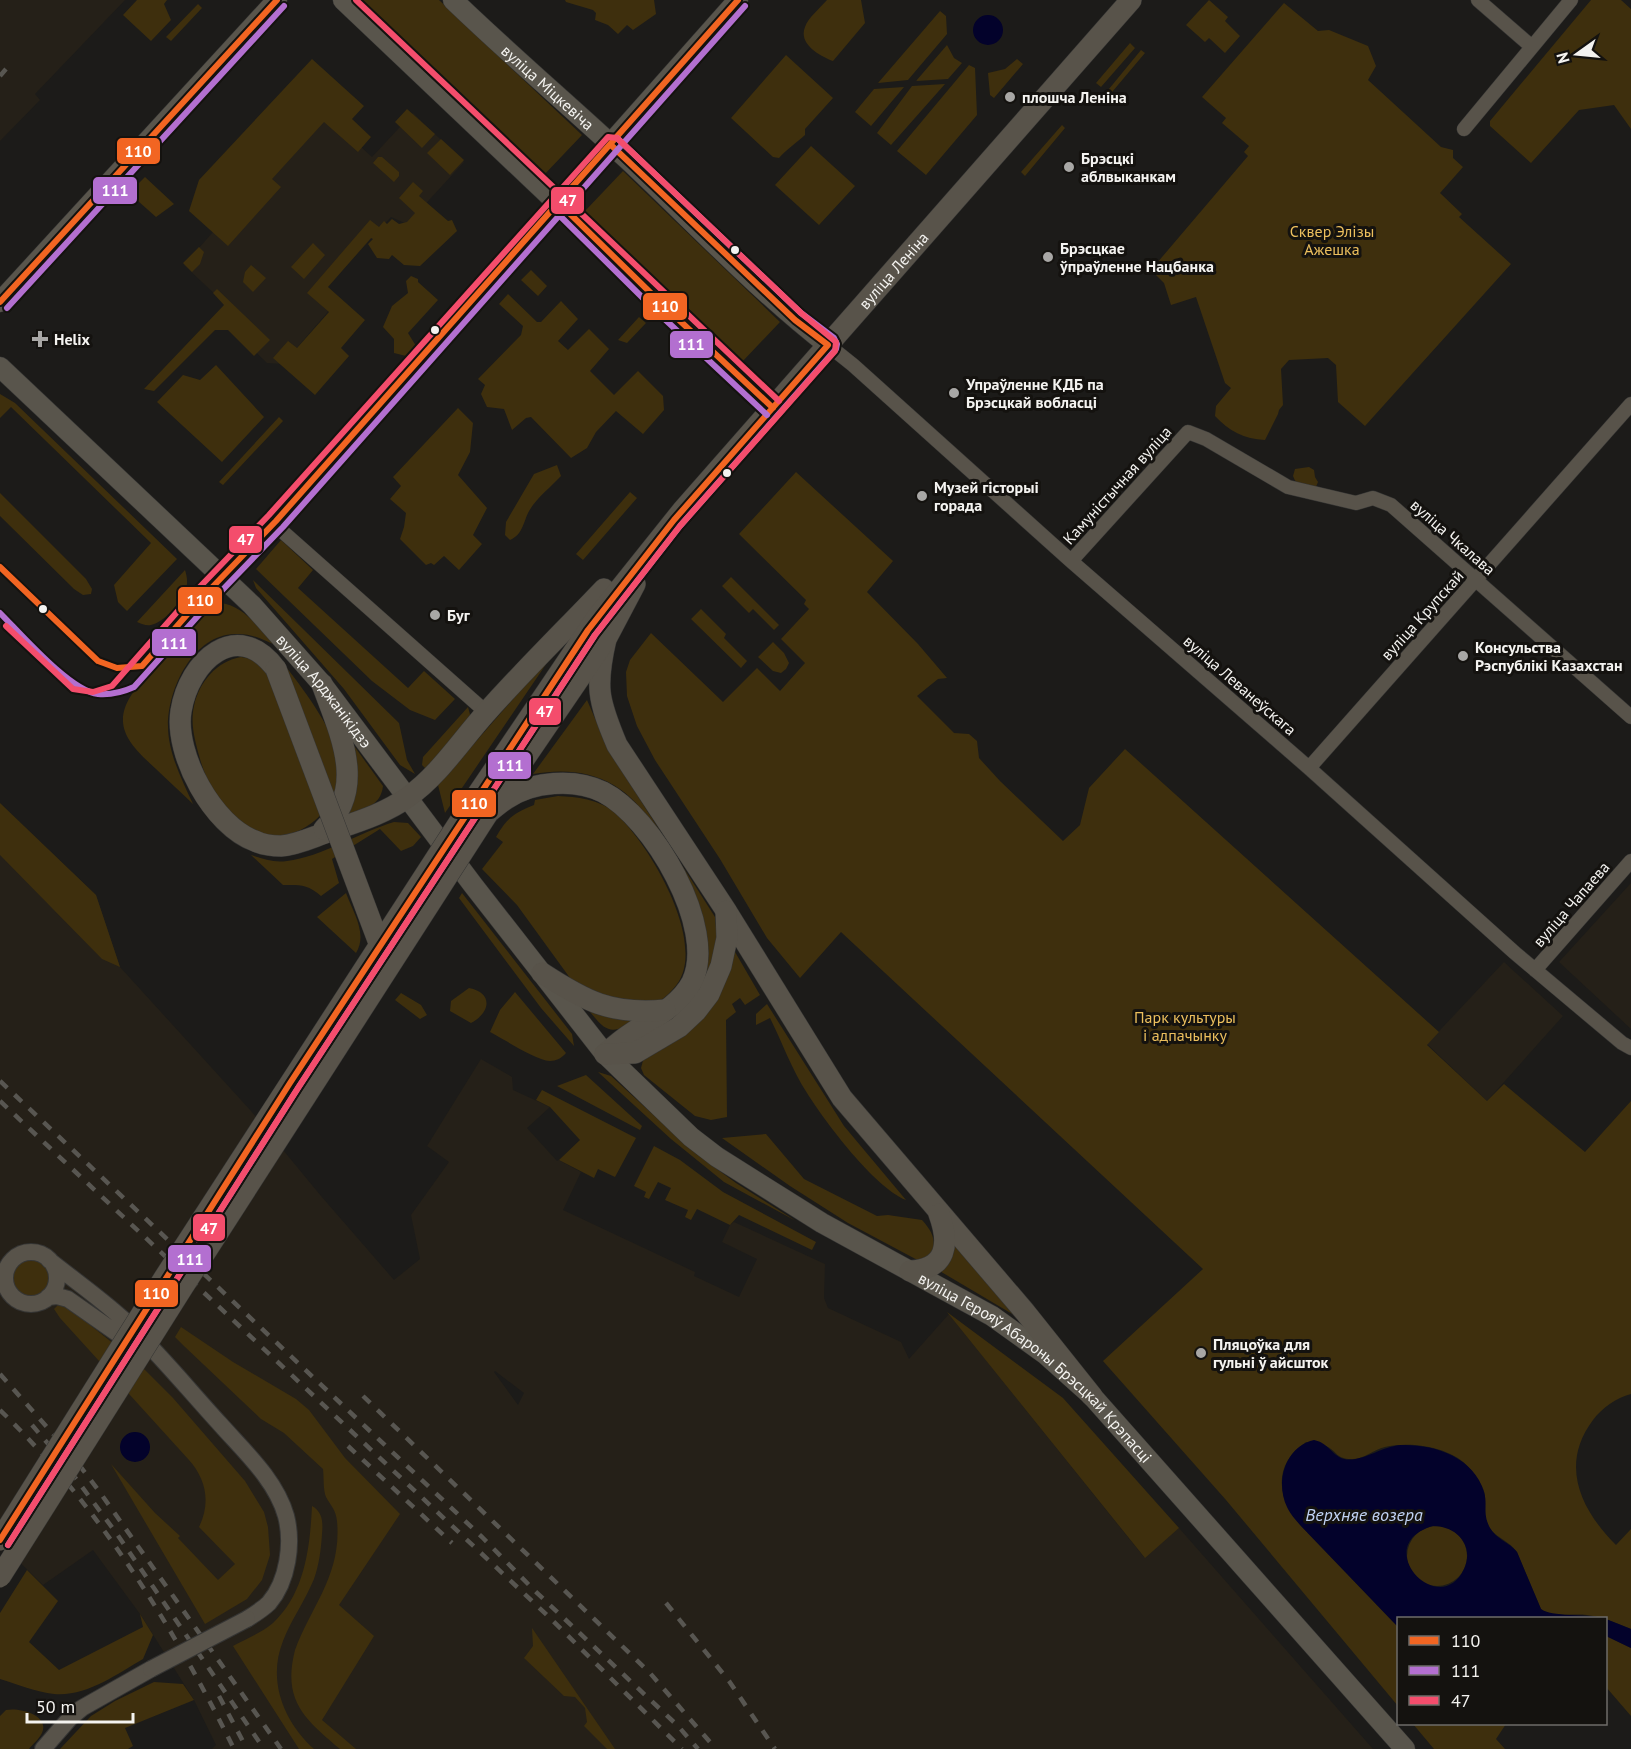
<svg xmlns="http://www.w3.org/2000/svg" width="1631" height="1749" font-family="'PT Sans',sans-serif">
<style>
.built{fill:#252018;fill-rule:evenodd}
.green{fill:#3e2f0d}
.water{fill:#03022b;fill-rule:evenodd}
.lines{fill:none;stroke-linecap:round;stroke-linejoin:round}
.minor-casing{stroke:#353534;stroke-width:15}
.tertiary-casing{stroke:#353534;stroke-width:18}
.secondary-casing{stroke:#353534;stroke-width:21}
.primary-casing{stroke:#353534;stroke-width:22}
.minor{stroke:#58534a;stroke-width:14}
.tertiary{stroke:#58534a;stroke-width:16}
.secondary{stroke:#59554c;stroke-width:20}
.primary{stroke:#58534a;stroke-width:21}
.rail{stroke:#585651;stroke-width:4.5;stroke-dasharray:10 10;stroke-linecap:butt}
.tertiary-bridge-casing{stroke:#353534;stroke-width:18;stroke-linecap:butt}
.primary-bridge-casing{stroke:#353534;stroke-width:22;stroke-linecap:butt}
.tertiary-bridge{stroke:#58534a;stroke-width:16}
.primary-bridge{stroke:#58534a;stroke-width:21}
.bus-1-casing{stroke:#14120f;stroke-width:10}
.bus-2-casing{stroke:#14120f;stroke-width:10}
.bus-3-casing{stroke:#14120f;stroke-width:10}
.bus-1{stroke:#f26522;stroke-width:6}
.bus-2{stroke:#b36fd0;stroke-width:6}
.bus-3{stroke:#f44d6c;stroke-width:6}
.poi-dot{fill:#a8a7a5;stroke:#14120f;stroke-width:2}
.bus-dot{fill:#f4f3f0;stroke:#14120f;stroke-width:2}
.labels{text-anchor:middle;dominant-baseline:central;stroke-width:6;stroke-linejoin:round;paint-order:stroke}
.street-label{font-size:16px;fill:#f4f3f0;stroke:#14120f}
.poi-label{font-size:16px;font-weight:bold;fill:#f4f3f0;stroke:#14120f;text-anchor:start}
.park-label{font-size:16px;fill:#ecbf5d;stroke:#14120f}
.water-label{font-size:18px;font-style:italic;fill:#c0d2f3;stroke:#14120f}
.line-badge{stroke:#14120f;stroke-width:2}
.badge-label{font-size:16px;text-anchor:middle;font-weight:bold;fill:#fff}
</style>
<rect width="100%" height="100%" fill="#1c1b19"/>
<path class="built" d="M0,0H125L35,94L40,100L0,141Z
M315,105L372,157L413,113L464,162L407,224L391,217L326,288L338,300L283,364L267,363L230,327L239,317L184,265L213,232Z
M0,804L96,895L120,967L251,1111L321,1196L394,1280L420,1259L411,1215L449,1162L427,1146L481,1059L512,1077L513,1090L550,1107L527,1128L557,1161L559,1160L581,1172L563,1210L695,1272L694,1276L739,1297L757,1259L722,1242L730,1225L734,1222L825,1264L824,1298L828,1308L901,1342L909,1359L949,1314L1144,1557L1179,1528L1373,1749H212L216,1745L194,1700L140,1614L93,1550L43,1585L0,1543ZM495,1371L524,1393L518,1405L494,1372Z
M1631,883V1029L1559,962Z
M1504,962L1563,1016L1487,1101L1427,1044Z"/>
<path class="green" d="M137,0H167L164,4L171,20L151,41L123,15Z
M357,0H439L582,135L543,176Z
M565,0H654L656,14L633,30L627,25L618,34L608,25L595,20L596,13L593,10L566,2Z
M827,0H861L865,23L833,61C820,56 798,44 805,27C808,18 820,8 827,0Z
M1209,0L1228,17L1225,21L1240,36L1225,53L1209,38L1205,42L1186,25Z
M1591,0H1621L1631,9V129L1614,105L1579,110L1531,163L1490,126V121Z
M1284,3L1318,31L1329,30L1368,46L1376,66L1368,80L1441,147L1453,150V158L1463,167L1440,193L1462,214L1459,217L1511,264L1365,426L1338,402L1336,365L1328,358L1289,360L1281,369L1283,405L1279,410L1278,414L1265,440C1244,439 1229,431 1215,416L1216,406L1231,388L1225,383L1196,297L1171,305L1164,283L1151,270L1248,156L1244,152L1249,146L1222,123L1226,118L1202,97Z
M198,4L202,8L171,41L166,37Z
M940,11L946,16L947,34L908,80L878,83Z
M1130,43L1135,48L1101,87L1096,83Z
M947,45L954,58L962,63L948,79L916,81Z
M1141,50L1145,53L1107,98L1104,95Z
M786,55L833,98L805,129V135C796,143 787,149 779,158L773,157L731,118Z
M312,59L364,106L352,119L371,137L358,152L324,122L272,179L281,187L228,246L189,211L199,180Z
M1017,59L1023,64L994,98L990,95L988,73L1005,69Z
M969,65L975,68L977,115L926,175L897,151Z
M945,84L891,145L877,133L912,86Z
M904,87L871,126L855,112L874,89Z
M407,109L435,134L422,148L395,122Z
M1062,125L1065,128L1025,176L1021,172Z
M441,139L464,160L450,175L427,153Z
M811,146L855,186L819,225L775,185Z
M378,157H382L399,172V176L394,182L373,163Z
M623,171L780,322L742,362L585,211Z
M145,177L174,204L156,217L129,193Z
M413,182L423,191L419,196L448,221L452,220L457,231L420,266L404,265L392,255L389,259L377,258L368,244L373,239L371,238L328,287L365,320L341,348L349,356L315,395L273,358L288,341L297,348L329,312L307,293L370,220L379,227L384,221L387,224L392,219L399,224L407,222L415,213L399,198Z
M313,243L325,255L304,279L291,267Z
M199,247L204,252L200,264L192,272L183,263Z
M251,265L266,278L253,292L243,282L245,272Z
M531,270L547,286L538,296L521,280Z
M411,276L418,279V282L438,300L408,333L416,346L406,356L394,353V339L383,327L392,306L408,293L406,281Z
M217,289L270,340L254,356L228,330H215L154,391L144,389L224,305L213,293Z
M508,294L537,322H541L561,301L578,319L558,341L568,350L589,329L609,349L590,371L614,395L638,371L663,396L664,410L643,434L616,411L596,432L587,448L571,458L531,417L526,418L512,430L504,409L487,407L481,394L485,385L478,379L521,335L523,326L499,304Z
M639,317L646,323L627,343L618,340Z
M216,365L264,417L222,462L157,402L183,375L200,380Z
M0,394L15,403L177,559L127,611L118,602L114,585L151,543L11,407L0,418Z
M458,408L473,423L470,452L458,475L487,508L473,535L482,544L459,570L444,556L434,565L431,563L426,565L400,539L404,527L406,513L390,499L401,486L393,477Z
M279,417L283,421L223,485L219,482Z
M557,465L561,476C551,487 535,499 528,513C523,524 522,535 510,540L505,535L506,522L534,474Z
M1309,467L1314,470L1315,477L1318,482L1315,489C1304,488 1297,487 1293,476L1295,469Z
M796,472L893,561L867,592L918,644L947,678L938,679L917,696L954,733L969,734L977,741L979,758L1000,781L1063,841L1080,825L1089,788L1125,749L1439,1032L1427,1045L1487,1101L1504,1084L1585,1152L1631,1101V1394C1616,1398 1602,1408 1593,1420C1559,1465 1581,1510 1616,1545L1631,1529V1629C1616,1623 1603,1617 1587,1615C1572,1613 1553,1618 1541,1609L1517,1552C1507,1538 1492,1538 1486,1520C1484,1512 1485,1505 1485,1497C1485,1487 1476,1477 1470,1469C1453,1447 1411,1441 1385,1447C1373,1450 1363,1460 1351,1459C1337,1459 1337,1452 1328,1447C1322,1444 1312,1444 1306,1442C1272,1465 1277,1498 1301,1526L1398,1627V1706L1226,1500L1103,1361L1203,1269L841,932L800,978L767,938L720,859L655,760L637,726L627,696L626,672L630,660L651,633L723,702L757,668L780,691L805,663L781,639L809,609L804,604L806,600L739,534Z
M630,492L637,498L583,560L576,554Z
M0,493L86,579L92,589L91,594L83,595L74,589L0,516Z
M281,540L313,570L298,588L408,688L424,671L455,699L435,720L410,710L372,681L256,569Z
M185,570C187,577 188,582 186,589C183,602 164,622 151,625C146,626 142,624 137,622Z
M731,577L779,625L774,630L753,609L749,613L722,586Z
M253,580L399,723L407,760L415,774L400,765L344,689L256,588Z
M221,603C244,606 260,629 275,645C262,639 250,633 235,634C193,635 168,688 168,726C168,753 182,780 193,804C181,792 168,781 156,769C132,747 110,727 132,694L198,616L206,608Z
M701,609L726,634L724,638L747,661L741,668L691,619Z
M773,642L784,653L789,663L786,669L781,673L773,671L758,657Z
M555,651L445,813L438,785Z
M241,657L252,659L270,673L287,668C306,693 339,736 340,768C340,810 295,851 253,830C226,817 208,787 200,759C195,741 190,724 194,706C199,682 217,661 241,657Z
M587,700L609,751L715,917L717,936L716,957L703,993L657,1034L704,976C694,945 683,915 673,884C667,866 663,844 654,828C627,780 585,765 533,774Z
M468,707L472,722L428,771L422,765L423,757Z
M352,743L383,786C381,807 360,811 344,818C356,786 361,778 352,743Z
M558,796C577,797 598,799 614,812C648,841 713,949 673,989C668,995 660,1003 651,1003C644,1004 635,1001 628,1000C606,997 586,993 570,978L517,905L482,869L503,842L496,837C507,818 514,813 534,805L535,800Z
M0,803L96,895L120,967L102,959L0,855Z
M394,822L408,823L421,837L413,846L401,851L380,829L332,859L339,883L321,896C307,884 301,885 283,885L251,855C263,859 274,863 287,861C321,857 360,832 394,822Z
M346,893C353,912 368,934 356,953L317,917Z
M462,893L572,1034L574,1046L541,1008L459,898Z
M731,945L760,995L745,1005L740,998L732,1004L736,1012L726,1020L727,1117L711,1120L695,1116L644,1075L641,1068L644,1057L687,1031Z
M469,988C494,993 490,1013 471,1023L450,1011L451,1001Z
M515,992L566,1053C562,1058 556,1061 550,1061C535,1060 504,1039 490,1032L500,1010Z
M401,993L421,1005L427,1015L420,1019L395,1000Z
M767,1004L844,1126L906,1200C874,1187 826,1123 807,1093C792,1070 782,1042 770,1018L756,1025V1014Z
M587,1008L640,1020C610,1034 608,1035 587,1008Z
M598,1072L611,1076L695,1153L736,1183L796,1221L724,1182L671,1139Z
M586,1075L642,1126L640,1130L557,1086Z
M542,1090L636,1138L615,1177L598,1169L594,1178L559,1160L580,1140L550,1107L536,1100Z
M766,1134L804,1179L877,1216L888,1215L922,1220C931,1230 935,1237 934,1251L923,1263L848,1223L790,1186L722,1138Z
M654,1146L680,1160L723,1192L816,1242L812,1250L739,1215L730,1225L697,1209L691,1220L685,1217L688,1210L665,1200L671,1188L658,1182L649,1199L644,1197L646,1192L634,1186Z
M950,1238L1016,1313L1014,1315L938,1270Z
M13 1278a18 18 0 1 1 36 0a18 18 0 1 1-36 0Z
M64,1304L140,1365L173,1398L245,1481L264,1512L268,1527L270,1555L262,1580L247,1599L205,1624L111,1464L155,1513L180,1536L178,1538L218,1580L235,1564L199,1527C211,1503 206,1479 189,1460L60,1318L54,1309L58,1305Z
M947,1312L1063,1398L1179,1528L1145,1558Z
M181,1327L233,1362L296,1399L309,1410L345,1458L400,1514L339,1605L374,1636L322,1720L356,1749H340C305,1719 282,1701 295,1650C312,1605 342,1574 337,1521C336,1510 331,1506 326,1497C323,1490 324,1477 323,1469L284,1433L261,1419L184,1346L175,1337Z
M312,1506C323,1512 323,1523 322,1534C321,1550 319,1565 314,1579C305,1601 291,1620 283,1641C267,1681 284,1722 314,1749H299L233,1646C246,1639 261,1633 273,1623C305,1593 310,1547 312,1506Z
M1407 1556a30 30 0 1 1 60 0a30 30 0 1 1-60 0Z
M27,1570L58,1601L29,1642L59,1670L143,1627L140,1614L153,1635L143,1659C117,1674 86,1697 54,1694C36,1692 17,1684 0,1679V1613Z
M532,1628L615,1749H607L584,1726L587,1722L585,1708L575,1697L564,1696L524,1658L533,1646Z
M1606,1636L1631,1648V1716L1606,1687Z
M154,1682L183,1684L194,1700L125,1728L133,1746L128,1749H60L91,1716L115,1701Z
M6,1710C19,1707 50,1715 42,1733C39,1739 33,1744 29,1749H0V1716Z
M1413,1724H1506L1496,1739L1505,1749H1434Z"/>
<path class="water" d="M973 30a15 15 0 1 1 30 0a15 15 0 1 1-30 0Z
M120 1447a15 15 0 1 1 30 0a15 15 0 1 1-30 0Z
M1314,1440C1329,1443 1331,1455 1344,1459C1361,1463 1382,1446 1401,1445C1434,1444 1474,1457 1484,1492C1488,1505 1482,1513 1490,1528C1496,1539 1509,1542 1517,1552L1541,1609C1551,1617 1586,1614 1603,1618H1398V1627L1301,1526C1296,1520 1290,1514 1287,1507C1275,1482 1285,1447 1314,1440ZM1433,1526C1456,1526 1475,1545 1464,1569C1440,1621 1368,1545 1433,1526Z
M1606,1619L1631,1629V1648L1606,1636Z"/>
<g class="lines">
<g class="minor-casing">
<path id="minor" d="M1478,0L1532,47
M1464,129L1571,0
M828,345L853,365L1071,561L1309,768L1515,953L1622,1043L1631,1048
M276,521L283,532L486,712
M1071,561L1188,432L1206,439L1288,487L1356,503L1373,498L1391,505L1631,717
M1309,768L1631,404
M1535,970L1631,861"/>
</g>
<g class="tertiary-casing">
<path id="tertiary" d="M5 1278a26 26 0 1 1 52 0a26 26 0 1 1-52 0Z
M49,1260C74,1280 100,1298 124,1320C158,1352 188,1389 220,1424C244,1451 276,1480 286,1516C293,1543 288,1581 269,1603C263,1609 255,1614 247,1619
M48,1297L57,1296L68,1299L135,1346
M43,1749L70,1718L82,1708L151,1669"/>
</g>
<g class="secondary-casing">
<g id="secondary">
<path d="M343,0L773,408"/>
<path id="s1" d="M453,0C510,55 570,106 628,160C694,222 756,289 828,345"/>
<path d="M0,302L277,0"/>
<path id="s2" d="M0,367L252,605L322,684L473,885L605,1054L691,1137L717,1157L822,1223L992,1316L1045,1354L1092,1396L1405,1749"/>
<path d="M223,578L276,521L738,0"/>
</g>
</g>
<g class="primary-casing">
<g id="primary">
<path d="M606,639C595,687 598,700 617,745L725,909L842,1098L1025,1312L1092,1396"/>
<path d="M276,669C237,617 189,661 181,711C174,754 213,826 255,841C263,845 272,846 281,846C296,845 311,838 325,833C353,823 383,815 408,797C438,776 460,742 485,714C523,671 564,631 604,589"/>
<path d="M322,684C339,731 368,788 324,829"/>
<path id="s3" d="M473,801L598,616L682,511L1131,0"/>
<path d="M495,802L606,639L635,584"/>
<path d="M488,813C494,808 500,803 506,799C532,781 575,778 603,792C652,817 718,928 692,982C679,1007 648,1021 626,1037C619,1042 612,1048 605,1054"/>
<path d="M542,973C585,1001 611,1015 665,1010"/>
<path d="M605,1054L635,1053L679,1027L696,1011L709,994L721,966L727,938L726,911"/>
<path d="M910,1271C947,1269 950,1244 939,1214"/>
</g>
</g>
<use href="#minor" class="minor"/>
<use href="#tertiary" class="tertiary"/>
<use href="#secondary" class="secondary"/>
<use href="#primary" class="primary"/>
<path class="rail" d="M0,76L6,69
M0,1081L482,1537L534,1590L678,1726L698,1749
M0,1101L549,1617L682,1749
M0,1374L70,1453L99,1491L281,1749
M363,1396L650,1673L716,1749
M0,1410C99,1506 173,1626 234,1749
M32,1425L62,1460L117,1534L264,1749
M348,1446L452,1543
M666,1603L729,1681L775,1749
M219,1696L247,1749"/>
<g class="tertiary-bridge-casing">
<path id="tertiary-bridge" d="M151,1669L247,1619"/>
</g>
<g class="primary-bridge-casing">
<path id="primary-bridge" d="M276,669L379,943
M0,1540L166,1275L473,801
M0,1577L183,1287L488,813"/>
</g>
<use href="#tertiary-bridge" class="tertiary-bridge"/>
<use href="#primary-bridge" class="primary-bridge"/>
<g class="bus-1-casing">
<path id="bus-1" d="M559,203L662,304L773,408
M0,302L277,0
M0,567L98,661L117,668L142,666L199,601L276,521L738,0
M0,1540L290,1083L588,630L674,520L828,345L795,320L611,145"/>
</g>
<g class="bus-2-casing">
<path id="bus-2" d="M553,209L656,311L767,415
M7,308L284,6
M0,613C21,634 70,691 98,694C110,695 123,692 134,687L206,607L283,527L745,6
M8,1545L298,1088L595,635L680,526L836,349L837,344L834,338L801,313L617,138"/>
</g>
<g class="bus-3-casing">
<path id="bus-3" d="M356,0L779,401
M6,626L73,689L93,692L112,686L192,595L269,515L608,137L617,138L801,313L836,342L835,351L680,526L595,635L298,1088L8,1545"/>
</g>
<use href="#bus-1" class="bus-1"/>
<use href="#bus-2" class="bus-2"/>
<use href="#bus-3" class="bus-3"/>
</g>
<g class="poi-dot">
<circle cx="1010" cy="97" r="6"/>
<circle cx="1069" cy="167" r="6"/>
<circle cx="1048" cy="257" r="6"/>
<path d="M37 330h6v6h6v6h-6v6h-6v-6h-6v-6h6z"/>
<circle cx="954" cy="393" r="6"/>
<circle cx="922" cy="496" r="6"/>
<circle cx="435" cy="615" r="6"/>
<circle cx="1463" cy="656" r="6"/>
<circle cx="1201" cy="1353" r="6"/>
</g>
<g class="bus-dot">
<circle cx="735" cy="250" r="5"/>
<circle cx="435" cy="330" r="5"/>
<circle cx="727" cy="473" r="5"/>
<circle cx="43" cy="609" r="5"/>
</g>
<g class="labels">
<g class="street-label">
<text stroke="none"><textPath href="#s1" startOffset="129">вуліца Міцкевіча</textPath></text>
<text stroke="none"><textPath href="#s3" startOffset="678">вуліца Леніна</textPath></text>
<text transform="translate(1117 485) rotate(-48)">Камуністычная вуліца</text>
<text transform="translate(1453 537) rotate(41)">вуліца Чкалава</text>
<text transform="translate(1422 615) rotate(-48)">вуліца Крупскай</text>
<text transform="translate(1240 685) rotate(41)">вуліца Леванеўскага</text>
<text stroke="none"><textPath href="#s2" startOffset="459">вуліца Арджанікідзэ</textPath></text>
<text transform="translate(1571 904) rotate(-49)">вуліца Чапаева</text>
<text stroke="none"><textPath href="#s2" startOffset="1454">вуліца Герояў Абароны Брэсцкай Крэпасці</textPath></text>
</g>
<g class="poi-label">
<text x="1022" y="97">плошча Леніна</text>
<text x="1081" y="158">Брэсцкі<tspan x="1081" dy="18">аблвыканкам</tspan></text>
<text x="1060" y="248">Брэсцкае<tspan x="1060" dy="18">ўпраўленне Нацбанка</tspan></text>
<text x="54" y="339">Helix</text>
<text x="966" y="384">Упраўленне КДБ па<tspan x="966" dy="18">Брэсцкай вобласці</tspan></text>
<text x="934" y="487">Музей гісторыі<tspan x="934" dy="18">горада</tspan></text>
<text x="447" y="615">Буг</text>
<text x="1475" y="647">Консульства<tspan x="1475" dy="18">Рэспублікі Казахстан</tspan></text>
<text x="1213" y="1344">Пляцоўка для<tspan x="1213" dy="18">гульні ў айсшток</tspan></text>
</g>
<g class="park-label">
<text x="1332" y="231">Сквер Элізы<tspan x="1332" dy="18">Ажешка</tspan></text>
<text x="1185" y="1017">Парк культуры<tspan x="1185" dy="18">і адпачынку</tspan></text>
</g>
<g class="water-label">
<text x="1364" y="1514">Верхняе возера</text>
</g>
</g>
<g class="line-badge">
<rect x="116" y="137" width="45" height="28" rx="6" fill="#f26522"/>
<rect x="92" y="176" width="46" height="29" rx="6" fill="#b36fd0"/>
<rect x="550" y="186" width="35" height="29" rx="6" fill="#f44d6c"/>
<rect x="642" y="292" width="46" height="29" rx="6" fill="#f26522"/>
<rect x="669" y="330" width="45" height="29" rx="6" fill="#b36fd0"/>
<rect x="228" y="525" width="35" height="29" rx="6" fill="#f44d6c"/>
<rect x="177" y="586" width="46" height="29" rx="6" fill="#f26522"/>
<rect x="151" y="628" width="46" height="29" rx="6" fill="#b36fd0"/>
<rect x="528" y="697" width="34" height="29" rx="6" fill="#f44d6c"/>
<rect x="487" y="751" width="45" height="29" rx="6" fill="#b36fd0"/>
<rect x="451" y="789" width="46" height="29" rx="6" fill="#f26522"/>
<rect x="192" y="1213" width="34" height="29" rx="6" fill="#f44d6c"/>
<rect x="167" y="1244" width="45" height="29" rx="6" fill="#b36fd0"/>
<rect x="134" y="1279" width="45" height="29" rx="6" fill="#f26522"/>
</g>
<g class="badge-label">
<text x="138" y="157">110</text>
<text x="115" y="196">111</text>
<text x="568" y="206">47</text>
<text x="665" y="312">110</text>
<text x="691" y="350">111</text>
<text x="246" y="545">47</text>
<text x="200" y="606">110</text>
<text x="174" y="649">111</text>
<text x="545" y="717">47</text>
<text x="510" y="771">111</text>
<text x="474" y="809">110</text>
<text x="209" y="1234">47</text>
<text x="190" y="1265">111</text>
<text x="156" y="1299">110</text>
</g>
<rect x="1397" y="1617" width="210" height="108" fill="#14120f" stroke="#6e6c69" stroke-width="1.5"/>
<rect x="1409" y="1636" width="30" height="9" fill="#f26522" stroke="#6e6c69" stroke-width="1.5"/>
<text x="1451" y="1647" font-size="18" fill="#f4f3f0">110</text>
<rect x="1409" y="1666" width="30" height="9" fill="#b36fd0" stroke="#6e6c69" stroke-width="1.5"/>
<text x="1451" y="1677" font-size="18" fill="#f4f3f0">111</text>
<rect x="1409" y="1696" width="30" height="9" fill="#f44d6c" stroke="#6e6c69" stroke-width="1.5"/>
<text x="1451" y="1707" font-size="18" fill="#f4f3f0">47</text>
<g transform="translate(1577 54) rotate(255)" stroke="#14120f" stroke-width="4.5" paint-order="stroke">
<path d="M0-4.5L10 22L0 15L-10 22Z" fill="#f4f3f0"/>
<text y="-9" font-size="16" font-weight="bold" text-anchor="middle" fill="#f4f3f0">N</text>
</g>
<path d="M27 1713v9h106v-9" fill="none" stroke="#f4f3f0" stroke-width="3"/>
<text x="36" y="1713" font-size="18" fill="#f4f3f0" stroke="#14120f" stroke-width="4.5" paint-order="stroke">50 m</text>
</svg>
